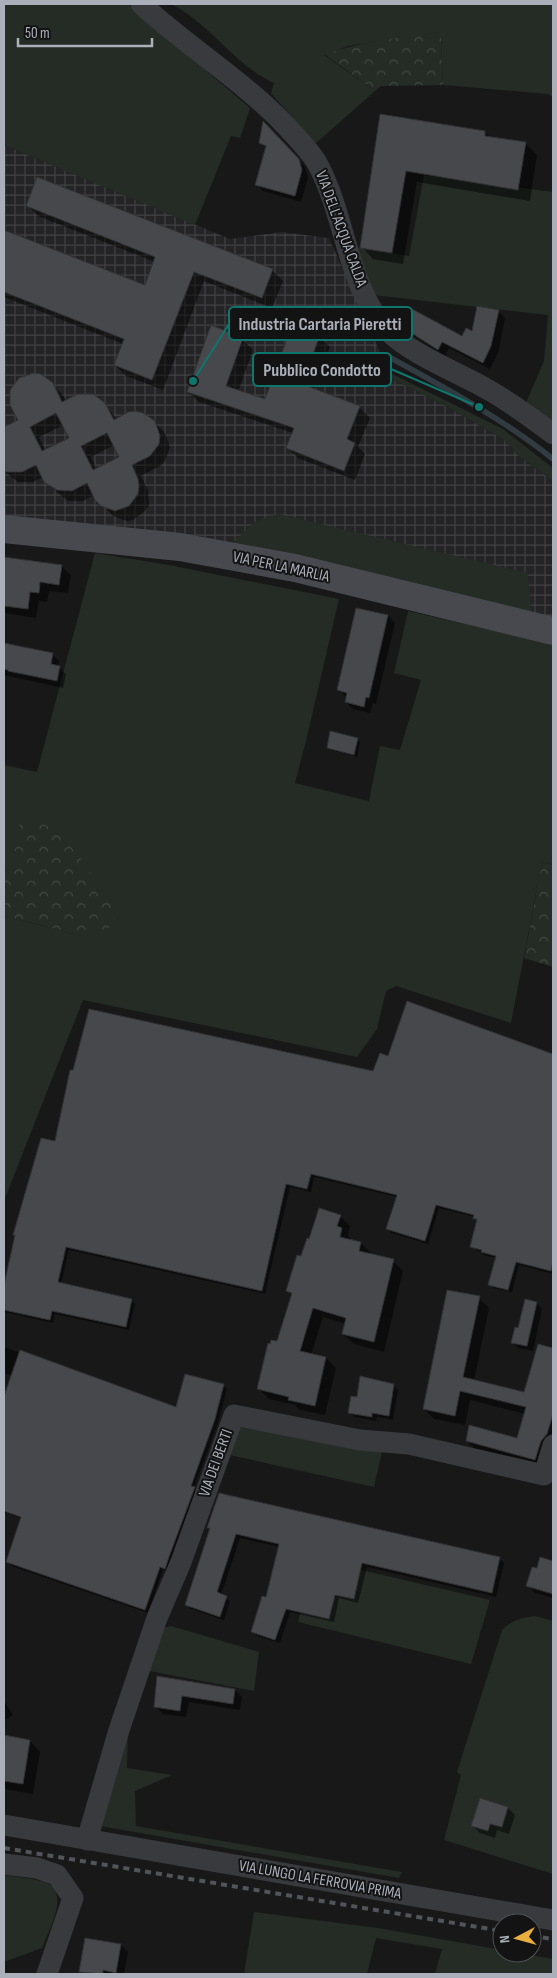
<svg xmlns="http://www.w3.org/2000/svg" width="557" height="1978" font-family="'Sofia Sans Condensed',sans-serif">
<style>
.industrial{fill:url(#industrial-grid)}
.green{fill:#242c25}
.forest{fill:url(#forest-crowns)}
.shadow{fill:#0007;fill-rule:evenodd}
.lines{fill:none;stroke-linecap:round;stroke-linejoin:round}
.stream{stroke:#313b42;stroke-width:5.5}
.building{fill:#47484c;stroke:#323235;fill-rule:evenodd}
.street{stroke:#393a3e;stroke-width:21}
.secondary{stroke:#47494e;stroke-width:28}
.rail{stroke:#525459;stroke-width:4;stroke-dasharray:6 5;stroke-linecap:butt}
.labels{text-anchor:middle;dominant-baseline:central;stroke-width:4;stroke-linejoin:round;paint-order:stroke}
.street-label{font-size:16px;fill:#aaafb9;stroke:#131314}
.leader{fill:none;stroke:#0f766e;stroke-width:2}
.callout-dot{fill:#0f766e;stroke:#131314;stroke-width:2}
.callout{fill:#131314;stroke:#0f766e;stroke-width:2}
.callout-label{font-size:18px;text-anchor:middle;font-weight:bold;fill:#aaafb9}
</style>
<defs>
<pattern id="industrial-grid" width="8" height="8" patternUnits="userSpaceOnUse" patternTransform="scale(1.25)"><rect width="8" height="8" fill="#242426"/><path d="M0 4h8M4 0v8" fill="none" stroke="#414143"/></pattern>
<pattern id="forest-crowns" width="20" height="18" patternUnits="userSpaceOnUse" patternTransform="scale(1.25)"><rect width="20" height="18" fill="#242c25"/><path d="M2 6a3 3 0 1 1 6 0M12 15a3 3 0 1 1 6 0" fill="none" stroke="#414843"/></pattern>
</defs>
<rect width="100%" height="100%" fill="#181819"/>
<path class="industrial" d="M4,145L230,239L281,232L329,238L380,352L375,370L384,383L387,384L390,378L448,407L506,441L519,456L553,481V619L190,539L4,516Z"/>
<path class="green" d="M4,4H128L250,108L240,138L231,136L195,225L4,145Z
M171,4H553V97L548,94L443,85L441,32L348,46L324,55L375,91L315,144L271,93L274,83C234,65 211,24 171,4Z
M424,175L553,192V425L525,405L544,361L548,315L373,295L355,247L409,256Z
M372,364L503,429L553,468V481L519,456L506,441L448,407L390,378L387,384H384Z
M278,514L528,573L531,612L229,546L256,521Z
M95,553L169,565L339,599L306,741L295,783L369,801L380,746L400,750L421,680L394,673L408,611L553,644V865L542,862L511,1023L396,986L386,991L377,1029L357,1057L83,1000L4,1201V916L82,936L11,869L4,870V765L37,772Z
M241,1425L383,1447L374,1487L225,1454Z
M314,1559L490,1600L471,1664L298,1622Z
M535,1616L553,1621V1874L444,1840L461,1775L457,1772L502,1630C512,1620 521,1618 535,1616Z
M171,1626L259,1652L254,1691L144,1670L164,1628Z
M128,1732L127,1768L172,1775L135,1791L136,1826L402,1872L399,1878L100,1826Z
M4,1875C14,1877 43,1879 51,1885C67,1899 48,1932 42,1948L4,1962Z
M254,1912L378,1928L502,1950V1953H518L553,1959V1974H435L442,1949L376,1938L367,1974H244Z"/>
<path class="forest" d="M441,32L443,85L381,86L375,91L324,54C362,42 401,37 441,32Z
M21,817L62,831L115,910L114,926L82,936L4,916V870L11,869Z
M542,862L553,865V967L524,958Z"/>
<path class="shadow" d="M381,115L485,132L491,138L525,143L537,155L530,201L417,182L403,264L373,259L362,247Z
M260,143L285,145L305,167L308,178L301,202L263,191L256,184L267,149Z
M28,206L272,270L283,281L272,308L204,281L163,390L126,376L115,365L123,344L4,297V231L145,286L155,262L38,216Z
M498,311L505,318L498,353L490,369L449,348L445,356L411,334L404,327L462,338L473,333Z
M319,336L330,347L314,390L359,407L370,418L358,447L365,454L355,480L298,458L287,447L293,433L199,402L188,392L242,339L253,350L238,392L265,401Z
M52,384L63,395L66,401L78,395L85,394L99,398L117,419L154,422L165,433L170,447L165,461L160,466L141,476L148,490L149,505L145,511L133,520L127,521L113,516L94,495L83,501H68L57,492L43,477L33,482H18L4,471V428L19,420ZM64,425L70,439L46,451L39,437ZM114,445L121,458L97,470L91,457Z
M4,558L61,566L71,575L68,593L49,591L47,602L39,601L36,618L4,613Z
M357,609L388,616L395,623L376,704L373,703L370,713L353,709L346,702L347,697L338,690Z
M4,644L52,654L59,661L58,667L66,674L63,688L4,675Z
M357,739L360,742L357,757L331,750L328,747Z
M408,1002L553,1055V1274L519,1265L512,1292L493,1288L490,1284L497,1258L486,1256L472,1247L477,1221L475,1217L439,1208L428,1244L391,1233L388,1229L397,1197L314,1177L311,1192L290,1187L265,1294L69,1250L61,1285L131,1300L135,1304L129,1330L55,1314L53,1323L4,1312V1291L16,1236L14,1234L56,1143L374,1072L388,1058Z
M340,1216L350,1226L348,1235L351,1240L361,1243L371,1253L370,1255L393,1261L403,1271L384,1352L354,1344L343,1334L346,1324L323,1317L311,1355L326,1358L336,1368L325,1415L300,1410L295,1405L269,1399L258,1388L278,1342L293,1296L288,1291L310,1240Z
M479,1298L489,1308L474,1381L524,1394L539,1345L553,1350V1448L545,1469L477,1451L467,1441L518,1439L525,1414L470,1400L465,1425L434,1419L424,1409Z
M537,1303L542,1309L533,1351L518,1348L512,1342L519,1329Z
M4,1347L177,1409L223,1386L227,1389L218,1423L194,1488L198,1491L168,1571L163,1570L148,1613L11,1566L8,1562L22,1519L4,1512V1400L12,1376L4,1373Z
M393,1385L398,1390L393,1420L377,1417L376,1421L355,1417L350,1413L358,1398Z
M208,1527L499,1558L504,1563L496,1597L367,1567L358,1603L339,1598L334,1622L290,1612L280,1643L257,1636L252,1632L267,1599L279,1547L240,1538L221,1595L230,1601L224,1620L191,1609L187,1605L211,1530Z
M541,1559L553,1562V1598L535,1593L528,1585L537,1569Z
M159,1677L235,1690L242,1697L240,1710L189,1702L186,1717L163,1714L156,1707Z
M4,1701L13,1715L4,1720Z
M4,1737L30,1741L40,1752L33,1794L4,1789Z
M508,1808L515,1815L509,1834L497,1830L495,1838L480,1833L473,1826Z
M86,1940L121,1945L128,1952L124,1974H80Z"/>
<g class="lines">
<path class="stream" d="M391,358C447,389 503,419 553,459"/>
</g>
<path class="building" d="M380,114L485,131V136L526,142L518,190L406,171L392,253L360,248Z
M263,121L299,159L302,170L295,196L255,185L266,146L259,143Z
M37,177L273,269L262,298L194,272L152,380L114,365L124,339L4,292V230L145,285L155,257L26,206Z
M477,306L499,310L491,346L483,363L442,342L438,350L402,327L412,309L462,336L466,328L472,331Z
M211,325L243,338L226,386L265,399L292,325L320,335L302,384L360,406L347,439L355,443L344,471L286,448L294,428L187,392Z
M33,373L41,374L53,383L62,402L78,394H93L105,403L114,420L128,412L135,411L143,413L155,421L160,436L159,444L150,456L132,465L138,479L139,486L138,494L129,506L115,511L101,506L95,500L87,483L72,491L57,490L44,482L36,465L22,472H4V427L18,420L10,405V390L19,378ZM56,413L69,438L42,451L30,427ZM107,433L119,457L93,470L81,446Z
M4,557L62,565L59,585L40,582L39,593L30,592L28,609L4,606Z
M356,608L388,615L369,698L366,697L364,707L345,702L347,693L337,690Z
M4,643L53,653L51,664L60,666L57,681L8,671V670L4,669Z
M330,731L358,738L354,755L327,748Z
M407,1001L553,1054V1261L551,1271L516,1262L508,1290L488,1285L496,1256L481,1252L482,1250L470,1247L477,1219H473L474,1215L436,1205L425,1241L386,1229L397,1195L311,1174L307,1189L286,1184L262,1291L66,1247L58,1282L132,1299L126,1327L52,1311L50,1320L4,1310V1285L15,1235H13L41,1138L55,1141L70,1070H73L89,1009L373,1071L380,1053L388,1056Z
M319,1208L341,1215L337,1226L342,1228L340,1237L361,1242L359,1251L394,1259L374,1342L342,1334L346,1318L313,1308L300,1351L326,1357L315,1406L288,1400L289,1397L257,1389L268,1343L270,1344L271,1340L277,1341L292,1293L286,1291L297,1255L301,1256L307,1238L309,1239Z
M447,1290L480,1296L463,1377L524,1392L538,1344L553,1348V1414L547,1434L541,1441L535,1460L466,1441L469,1425L517,1438L526,1407L460,1391L455,1416L423,1409Z
M525,1299L537,1302L527,1346L511,1343L515,1327L518,1328Z
M20,1350L176,1407L185,1374L224,1384L215,1419L191,1486L195,1487L169,1557L165,1569L160,1567L145,1610L6,1562L21,1517L4,1511V1396Z
M360,1376L394,1384L389,1416L372,1413V1417L348,1413L351,1396L357,1397Z
M219,1493L500,1557L492,1593L362,1563L354,1599L335,1595L329,1619L286,1609L275,1640L251,1632L262,1596L266,1597L279,1544L236,1534L217,1592L227,1596L220,1617L185,1605L210,1528H207Z
M540,1557L553,1561V1594L526,1586L532,1567L537,1568Z
M157,1676L235,1689L233,1704L182,1696L180,1711L154,1707Z
M4,1735L30,1740L23,1784L4,1781Z
M480,1798L508,1807L502,1827L490,1824L488,1831L471,1826Z
M85,1938L121,1944L116,1973L103,1970V1974L79,1972Z"/>
<g class="lines">
<path class="street" d="M141,4C188,47 244,81 288,128C298,139 310,151 317,163C346,215 347,289 389,332C411,354 459,373 487,389C510,402 532,418 553,434
M4,1825L553,1920
M87,1840L119,1730L157,1618L181,1562L234,1415L360,1440L409,1444L544,1475L553,1445
M4,1864L37,1868L57,1875L73,1898L47,1974"/>
<path class="secondary" d="M4,529L180,547L295,568L553,631"/>
<path class="rail" d="M4,1848L502,1931
M532,1936L553,1939"/>
</g>
<g class="labels">
<g class="street-label">
<text transform="translate(341 229) rotate(70)">VIA DELL'ACQUA CALDA</text>
<text transform="translate(281 567) rotate(12)">VIA PER LA MARLIA</text>
<text transform="translate(216 1463) rotate(-70)">VIA DEI BERTI</text>
<text transform="translate(320 1880) rotate(10)">VIA LUNGO LA FERROVIA PRIMA</text>
</g>
</g>
<path class="leader" d="M193 381L229 324M479 407L391 369"/>
<g class="callout-dot">
<circle cx="193" cy="381" r="5"/>
<circle cx="479" cy="407" r="5"/>
</g>
<g class="callout">
<rect x="229" y="307" width="183" height="33" rx="5"/>
<rect x="253" y="353" width="138" height="33" rx="5"/>
</g>
<g class="callout-label">
<text x="320" y="330">Industria Cartaria Pieretti</text>
<text x="322" y="376">Pubblico Condotto</text>
</g>
<rect width="557" height="1978" fill="none" stroke="#aaafb9" stroke-width="10"/>
<g transform="translate(517 1938) rotate(264)"><circle r="24" fill="#131314" stroke="#4f5156"/>
<path d="M0-4L9 19L0 12L-9 19Z" fill="#eaae3f"/>
<text y="-8" font-size="14" font-weight="bold" text-anchor="middle" fill="#aaafb9">N</text>
</g>
<path d="M18 38v8h134v-8" fill="none" stroke="#aaafb9" stroke-width="2.5"/>
<text x="25" y="38" font-size="15" fill="#aaafb9" stroke="#131314" stroke-width="4" paint-order="stroke">50 m</text>
</svg>
